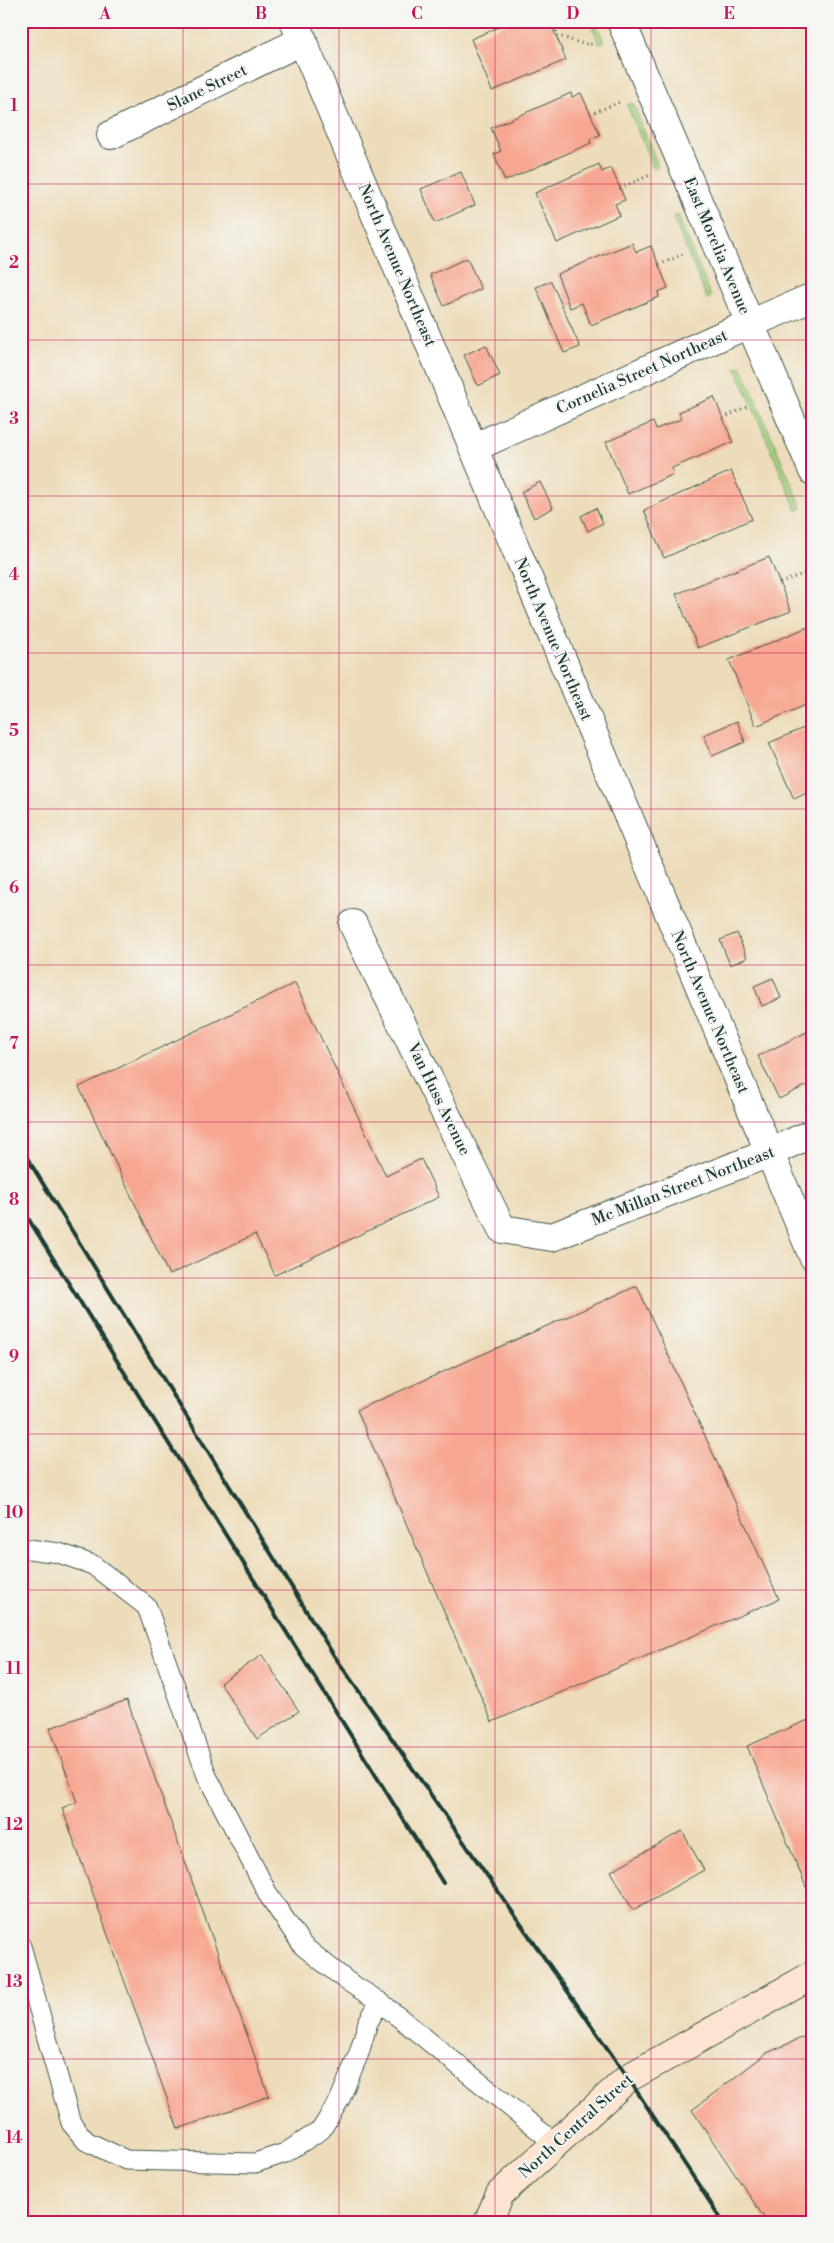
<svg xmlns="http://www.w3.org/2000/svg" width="834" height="2243" font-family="'Libre Bodoni',serif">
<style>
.green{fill:#a2cf7d;stroke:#608658}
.building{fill:#f7a791}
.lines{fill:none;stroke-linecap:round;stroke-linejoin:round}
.lane-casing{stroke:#3e5548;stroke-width:21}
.street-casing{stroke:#3e5548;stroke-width:30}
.secondary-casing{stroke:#3e5548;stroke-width:30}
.path{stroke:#3e5548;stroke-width:3;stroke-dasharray:1 4;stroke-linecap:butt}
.lane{stroke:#fff;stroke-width:19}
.street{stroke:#fff;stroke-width:28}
.secondary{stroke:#fde4d0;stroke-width:28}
.rail{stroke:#1f3d34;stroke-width:4}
.grid{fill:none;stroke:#c2185b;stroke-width:1;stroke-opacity:0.55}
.labels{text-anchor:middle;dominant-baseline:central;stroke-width:4;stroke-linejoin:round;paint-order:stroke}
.street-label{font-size:16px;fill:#1f3d34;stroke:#f6f6f2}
.neatline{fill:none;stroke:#c2185b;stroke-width:2}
.grid-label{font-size:16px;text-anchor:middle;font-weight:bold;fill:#c2185b}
</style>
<rect width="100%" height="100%" fill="#f6f6f2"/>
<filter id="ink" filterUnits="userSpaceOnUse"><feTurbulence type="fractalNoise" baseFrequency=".02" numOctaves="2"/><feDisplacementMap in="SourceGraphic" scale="10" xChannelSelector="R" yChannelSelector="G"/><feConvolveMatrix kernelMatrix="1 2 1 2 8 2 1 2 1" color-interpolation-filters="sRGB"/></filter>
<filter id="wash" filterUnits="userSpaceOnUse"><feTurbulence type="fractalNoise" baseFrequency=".0096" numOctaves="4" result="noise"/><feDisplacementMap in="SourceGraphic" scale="20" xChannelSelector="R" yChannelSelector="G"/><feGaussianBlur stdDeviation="1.12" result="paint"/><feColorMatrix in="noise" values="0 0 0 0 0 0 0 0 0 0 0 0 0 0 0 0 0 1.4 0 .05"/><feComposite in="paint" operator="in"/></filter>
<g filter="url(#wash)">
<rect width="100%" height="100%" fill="#eddcba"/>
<path class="green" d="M590,21H595L604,42L599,44Z
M633,103L658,166L653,168L627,105Z
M678,215L711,297L707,299L673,217Z
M741,366L802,508L797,511L736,368Z"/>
<g id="blocks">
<path class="building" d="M513,21H550L566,60L492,91L471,39Z
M571,93L572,97L581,93L600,135L590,139L591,143L505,181L494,154L501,151L491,128Z
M599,164L602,172L611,168L620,188L625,200L615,204L620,215L557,243L535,193Z
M461,172L475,205L435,223L421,189Z
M632,243L636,252L651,246L668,288L658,292L659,297L591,325L582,303L570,308L557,274Z
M467,258L481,289L444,306L430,275Z
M551,281L580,347L564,353L536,287Z
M486,345L500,375L478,386L464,355Z
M714,397L733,442L672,468L674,474L628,494L606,442L653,422L656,429L681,419L679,412Z
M731,471L752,519L664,558L644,510Z
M540,482L553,508L534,518L521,492Z
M596,508L603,523L588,531L581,516Z
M769,557L791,611L698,648L676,594Z
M813,625V702L756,726L729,660Z
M737,721L745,742L712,756L704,735Z
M813,724V790L794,799L769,743Z
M737,933L747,958L730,965L720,940Z
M773,978L781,998L762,1006L754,986Z
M295,983L386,1176L421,1159L439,1197L275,1275L255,1234L169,1275L79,1087Z
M807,1032L813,1045V1082L779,1099L758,1056Z
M637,1286L779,1599L492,1722L357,1410Z
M262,1655L299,1711L257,1739L220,1683Z
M127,1700L269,2096L178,2129L62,1808L77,1802L50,1728Z
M813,1718V1886L807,1889L747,1746Z
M682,1831L704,1870L633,1910L611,1871Z
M813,2033V2222H767L692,2110L767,2053Z"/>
</g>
</g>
<g filter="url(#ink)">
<use href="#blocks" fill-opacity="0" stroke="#3e5548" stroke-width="1"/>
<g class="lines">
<g class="lane-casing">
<path id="lane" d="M21,1548L59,1553L93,1565L147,1607L207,1776L269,1896L303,1946L347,1981L380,2002L556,2144
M21,1946L71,2123L86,2141L126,2160L255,2163L285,2153L321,2130L340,2099L359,2053L368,2022L380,2002"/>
</g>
<g class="street-casing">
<path id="street" d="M294,21L813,1256
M621,21L813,471
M111,135L303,40
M473,448L719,337L813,297
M353,924L502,1229L552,1237L769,1153L813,1133"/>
</g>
<g class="secondary-casing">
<path id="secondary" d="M488,2222L500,2194L628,2078L813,1975"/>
</g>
<path class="path" d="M557,21L556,35L583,44H594
M590,114L620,102
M620,188L650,175
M659,265L683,254
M723,418L748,406
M780,583L813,570"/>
<use href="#lane" class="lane"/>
<use href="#street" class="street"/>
<use href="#secondary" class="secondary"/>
<path class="rail" d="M21,1148L333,1654L628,2078L723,2222
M21,1207L443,1883"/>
</g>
</g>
<path class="grid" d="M183,21V2222M339,21V2222M495,21V2222M651,21V2222M21,184H813M21,340H813M21,496H813M21,653H813M21,809H813M21,965H813M21,1122H813M21,1278H813M21,1434H813M21,1590H813M21,1747H813M21,1903H813M21,2059H813"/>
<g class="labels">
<g class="street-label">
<text transform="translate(207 88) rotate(-26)">Slane Street</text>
<text transform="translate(717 246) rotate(67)">East Morelia Avenue</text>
<text transform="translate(397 265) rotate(67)">North Avenue Northeast</text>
<text transform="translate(642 372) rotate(-24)">Cornelia Street Northeast</text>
<text transform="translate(553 639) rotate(67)">North Avenue Northeast</text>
<text transform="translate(710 1012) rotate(67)">North Avenue Northeast</text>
<text transform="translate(439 1099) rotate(64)">Van Huss Avenue</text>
<text transform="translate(683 1186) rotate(-21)">Mc Millan Street Northeast</text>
<text transform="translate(576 2126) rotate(-42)">North Central Street</text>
</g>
</g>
<rect width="834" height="2243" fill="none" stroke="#f6f6f2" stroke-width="55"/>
<rect x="28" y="28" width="778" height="2188" class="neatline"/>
<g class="grid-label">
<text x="105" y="19">A</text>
<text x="261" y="19">B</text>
<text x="417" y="19">C</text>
<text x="573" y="19">D</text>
<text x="729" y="19">E</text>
<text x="14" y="111">1</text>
<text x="14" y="268">2</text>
<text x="14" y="424">3</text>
<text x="14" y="580">4</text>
<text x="14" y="736">5</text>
<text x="14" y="893">6</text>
<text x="14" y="1049">7</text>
<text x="14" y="1205">8</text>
<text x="14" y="1362">9</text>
<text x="14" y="1518">10</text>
<text x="14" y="1674">11</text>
<text x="14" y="1830">12</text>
<text x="14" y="1987">13</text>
<text x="14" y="2143">14</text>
</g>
</svg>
